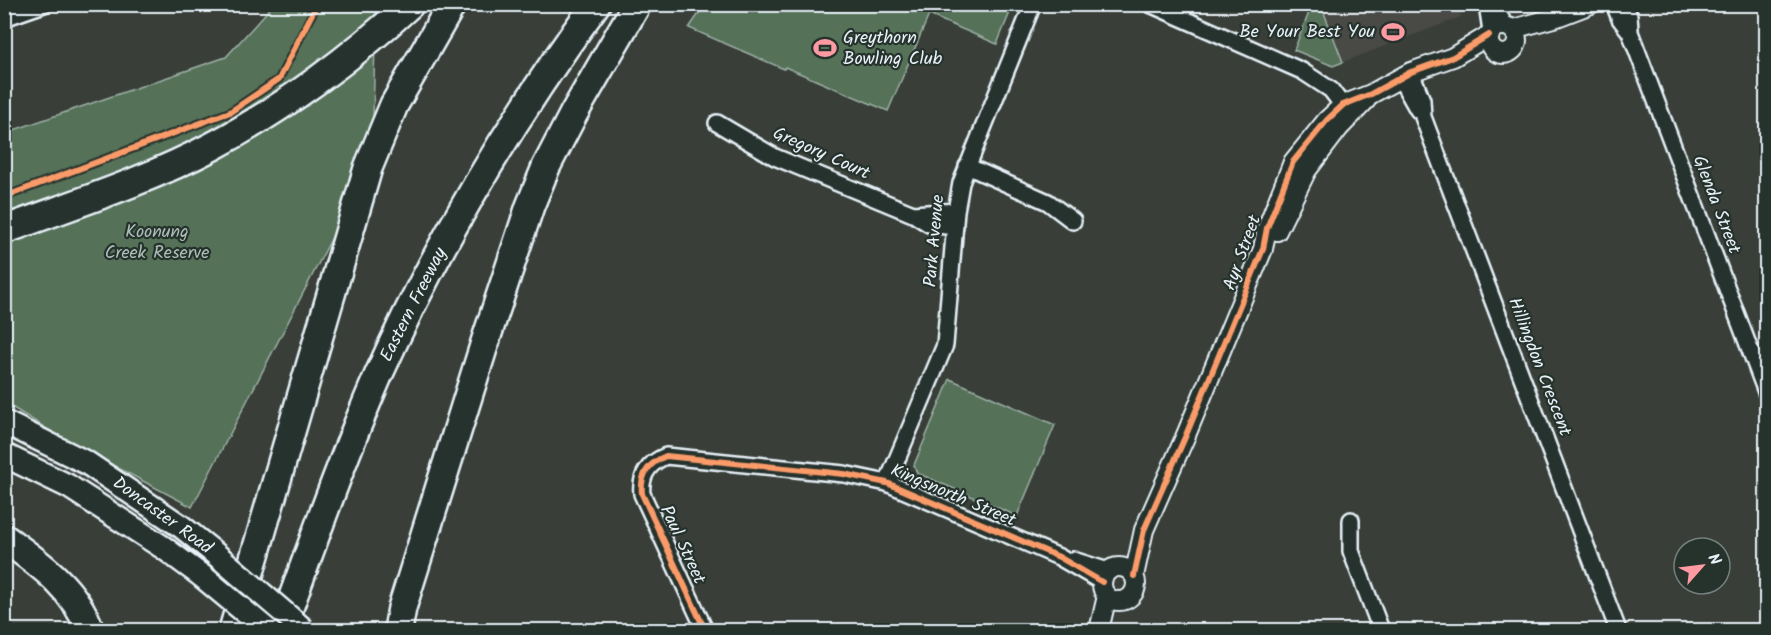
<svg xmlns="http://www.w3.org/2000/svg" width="1771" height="635" font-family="Kalam,sans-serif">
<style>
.built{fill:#494a44}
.green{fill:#547158;stroke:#9eb1a8;stroke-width:1.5}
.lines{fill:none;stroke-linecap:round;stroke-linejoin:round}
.minor-casing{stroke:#e8f1f8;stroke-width:20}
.tertiary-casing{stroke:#e8f1f8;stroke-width:22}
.primary-casing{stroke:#e8f1f8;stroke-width:27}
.motorway-casing{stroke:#e8f1f8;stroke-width:32}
.minor{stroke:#26332d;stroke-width:15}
.tertiary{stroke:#26332d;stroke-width:18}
.primary{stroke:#26332d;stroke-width:22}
.motorway{stroke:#26332d;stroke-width:27}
.primary-bridge-casing{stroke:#e8f1f8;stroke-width:27;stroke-linecap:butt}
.primary-bridge{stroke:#26332d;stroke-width:22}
.cycleway-casing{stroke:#26332d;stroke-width:10}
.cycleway{stroke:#fa9b69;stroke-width:6}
.labels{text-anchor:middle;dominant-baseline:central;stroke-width:4.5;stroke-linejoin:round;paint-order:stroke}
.poi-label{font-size:18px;fill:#e8f1f8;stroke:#26332d;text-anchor:end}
.street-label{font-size:18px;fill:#e8f1f8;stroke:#26332d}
.park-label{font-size:18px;fill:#adbeb8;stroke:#26332d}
</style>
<rect width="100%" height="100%" fill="#393f38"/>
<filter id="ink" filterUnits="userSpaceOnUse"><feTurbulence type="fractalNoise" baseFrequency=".0167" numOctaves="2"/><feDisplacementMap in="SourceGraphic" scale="12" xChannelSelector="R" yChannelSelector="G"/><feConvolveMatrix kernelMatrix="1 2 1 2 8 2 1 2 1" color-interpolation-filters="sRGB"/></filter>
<g filter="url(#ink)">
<path class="built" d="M1471,4L1472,9L1460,14L1461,17L1343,62L1321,5Z"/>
<path class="green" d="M273,5H376L373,119L368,168L192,507L67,441L5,403V133L226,57Z
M705,5H1013L997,44L929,15L888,111L785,67L784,69L689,28Z
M1312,5H1321L1343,62L1333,66L1294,50Z
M950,379L1055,425L1017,516L917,473L914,465Z"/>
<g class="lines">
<g class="minor-casing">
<path id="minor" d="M1150,4L1302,71L1331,90L1349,114
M1487,4L1491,31
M1492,4L1505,25
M1614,4L1620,19L1630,32L1766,392
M1625,4L1629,16L1630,29
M4,18L44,4
M1411,72L1422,100L1423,117L1618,630
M1400,78L1418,110
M717,123L775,157L913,214L929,224L955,227
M967,166L1048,202L1073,221
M913,214L956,211
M887,483L945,345L956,211L961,183L1033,4
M1351,520V551L1381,630
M1073,560L1108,571
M705,630L642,494C640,476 648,463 666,456L844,474L887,483L1059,557L1102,582"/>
</g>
<g class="tertiary-casing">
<path id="tertiary" d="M1489 40a14 14 0 1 1 28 0a14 14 0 1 1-28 0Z
M1513,29L1557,17L1591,4
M1277,231L1307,170L1339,128L1367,99
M1102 584a17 17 0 1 1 34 0a17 17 0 1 1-34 0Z
M1134,576L1144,530L1186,435L1263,249L1267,228L1293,162L1327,120L1343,105L1371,94L1411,72L1453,57L1489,35
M1099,630L1107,596"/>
</g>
<g class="primary-casing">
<path id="primary" d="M4,422L87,463L182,527L212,551
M4,455L68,486L164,548L202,576"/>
</g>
<g class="motorway-casing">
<path id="motorway" d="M4,230C74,204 147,181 213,146C281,110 353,57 410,4
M4,538C40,564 74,587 90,630
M233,630L368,168L394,105L452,4
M281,630C312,545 342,459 378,376C437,245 511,120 596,4
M398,630L402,608L486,339L530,206L546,167L574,113L637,4"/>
</g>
<use href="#minor" class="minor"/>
<use href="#tertiary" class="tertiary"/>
<use href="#primary" class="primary"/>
<use href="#motorway" class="motorway"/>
<g class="primary-bridge-casing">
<path id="primary-bridge" d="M212,551L304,630
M202,576L267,630"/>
</g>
<use href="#primary-bridge" class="primary-bridge"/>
<g class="cycleway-casing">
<path id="cycleway" d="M4,197L230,112L279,79L317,4
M1134,576L1144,530L1186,435L1263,249L1267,228L1293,162L1327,120L1343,105L1371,94L1411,72L1453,57L1489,35
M705,630L642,494C640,476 648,463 666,456L844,474L887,483L1059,557L1102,582"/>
</g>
<use href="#cycleway" class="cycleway"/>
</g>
</g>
<defs>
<g id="stadium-bare" transform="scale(1.8)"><path d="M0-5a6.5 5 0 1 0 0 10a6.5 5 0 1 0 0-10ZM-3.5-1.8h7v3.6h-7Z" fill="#ff9aa2" stroke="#26332d" stroke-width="2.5" paint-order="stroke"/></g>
</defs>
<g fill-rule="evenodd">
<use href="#stadium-bare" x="1393" y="32"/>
<use href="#stadium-bare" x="825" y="48"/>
</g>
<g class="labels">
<g class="poi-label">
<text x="1375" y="32">Be Your Best You</text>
<text x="843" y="38" text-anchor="start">Greythorn<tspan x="843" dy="21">Bowling Club</tspan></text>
</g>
<g class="street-label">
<text transform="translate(821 154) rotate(24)">Gregory Court</text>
<text transform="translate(1716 205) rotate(69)">Glenda Street</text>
<text transform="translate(935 241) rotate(-85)">Park Avenue</text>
<text transform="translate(1243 253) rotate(-70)">Ayr Street</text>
<text transform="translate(414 305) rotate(-63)">Eastern Freeway</text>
<text transform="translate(1539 367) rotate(69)">Hillingdon Crescent</text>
<text transform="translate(953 496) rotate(23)">Kingsnorth Street</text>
<text transform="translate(162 516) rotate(36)">Doncaster Road</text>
<text transform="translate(682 545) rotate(65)">Paul Street</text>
</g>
<g class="park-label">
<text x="157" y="232">Koonung<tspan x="157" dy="21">Creek Reserve</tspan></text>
</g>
</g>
<rect width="1771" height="635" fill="none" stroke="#26332d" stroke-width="24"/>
<rect x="12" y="12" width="1747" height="611" fill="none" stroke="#e8f1f8" stroke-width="2" filter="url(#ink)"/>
<g transform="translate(1702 566) rotate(62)"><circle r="28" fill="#26332d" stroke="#747f7e" stroke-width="1.5"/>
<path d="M0-4.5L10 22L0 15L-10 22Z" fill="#ff9aa2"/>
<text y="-9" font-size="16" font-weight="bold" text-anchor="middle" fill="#e8f1f8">N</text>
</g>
</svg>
